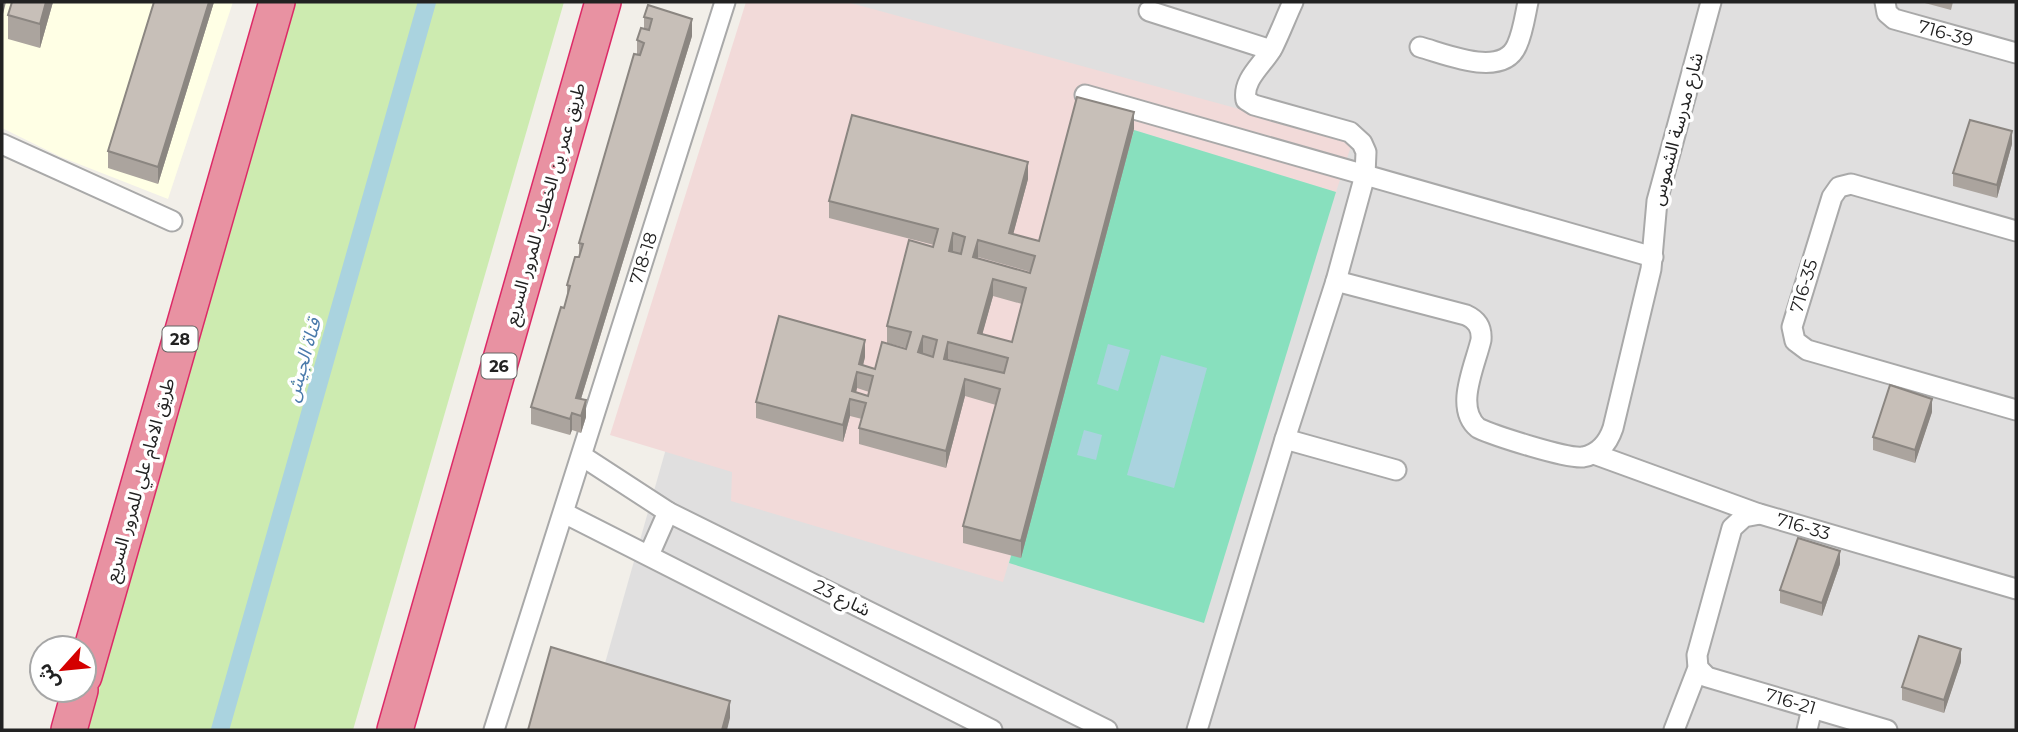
<svg xmlns="http://www.w3.org/2000/svg" width="2018" height="732" font-family="Montserrat,'Noto Sans Arabic',sans-serif">
<style>
.residential{fill:#e0dfdf}
.commercial{fill:#f2dad9}
.education{fill:#ffffe5}
.grass{fill:#cdebb0}
.pitch{fill:#88e0be}
.water{fill:#aad3df}
.lines{fill:none;stroke-linecap:round;stroke-linejoin:round}
.canal{stroke:#aad3df;stroke-width:18}
.street-casing{stroke:#a9a9a9;stroke-width:23}
.highway-casing{stroke:#dc2a67;stroke-width:38}
.street{stroke:#fff;stroke-width:19}
.highway{stroke:#e892a2;stroke-width:35}
.wall{fill:#aba49e;fill-rule:evenodd}
.shaded-wall{fill:#8b8681}
.building{fill:#c7bfb8;stroke:#8b8681;stroke-width:2;fill-rule:evenodd}
.labels{text-anchor:middle;dominant-baseline:central;stroke-width:7;stroke-linejoin:round;paint-order:stroke}
.shield{fill:#fff;stroke:#646464;stroke-width:2}
.shield-label{font-size:16px;font-weight:bold;fill:#222}
.street-label{font-size:18px;fill:#222;stroke:#fff}
.water-label{font-size:19px;font-style:italic;fill:#4a7aab;stroke:#fff}
</style>
<rect width="100%" height="100%" fill="#f2efe9"/>
<path class="residential" d="M793,2H2016V730H586Z"/>
<path class="commercial" d="M746,2H847L1353,140L1336,192L1134,130L1003,582L731,501L732,472L610,435Z"/>
<path class="education" d="M2,2H233L168,199L61,157L2,128Z"/>
<path class="grass" d="M285,2H564L353,730H78Z"/>
<path class="pitch" d="M1134,130L1336,192L1204,623L1009,563Z"/>
<path class="water" d="M1108,344L1130,350L1118,391L1097,384Z
M1161,355L1207,368L1174,488L1127,475Z
M1084,430L1102,435L1096,460L1077,455Z"/>
<g class="lines">
<path class="canal" d="M220,730L427,2"/>
<g class="street-casing">
<g id="street">
<path id="s1" d="M1885,2L1887,13L1894,19L2016,53"/>
<path d="M1149,11L1271,50"/>
<path d="M1420,47C1446,54 1503,79 1517,45C1523,32 1525,16 1528,2"/>
<path d="M1085,95L1653,257"/>
<path d="M2,144L172,221"/>
<path d="M2016,231L1851,184L1839,187L1832,197L1792,327L1795,341L1807,350L2016,410"/>
<path d="M1336,281L1466,315C1477,320 1482,328 1481,340C1475,366 1454,408 1478,428C1495,436 1567,459 1583,457C1599,454 1608,443 1613,428L1651,269L1657,201L1711,2"/>
<path d="M1285,439L1396,470"/>
<path d="M1594,454L1759,514"/>
<path d="M582,456L668,512L1107,730"/>
<path d="M564,513L992,730"/>
<path d="M649,555L668,512"/>
<path id="s2" d="M1698,668L1707,677L1887,730"/>
<path id="s3" d="M494,730L725,2"/>
<path d="M1197,730L1285,439L1336,281L1365,175L1366,152L1362,143L1350,132L1254,105L1246,100C1242,79 1264,64 1273,47C1280,33 1286,17 1293,2"/>
<path id="s4" d="M1674,730L1698,668L1697,655L1732,528L1744,517L1760,514L2016,589"/>
<path d="M1807,730L1812,708"/>
</g>
</g>
<g class="highway-casing">
<path id="highway" d="M84,676L277,2
M69,730L80,690
M395,730L603,2"/>
</g>
<use href="#street" class="street"/>
<use href="#highway" class="highway"/>
</g>
<path class="wall" d="M12,2H53L40,48L8,39V15Z
M154,2H214L158,184L108,168V151Z
M1921,2H1953L1951,10Z
M648,5L692,36L581,399L586,417L581,433L572,430L570,435L531,424V407L567,298V285L579,257V243L637,55V40L644,29V17Z
M1134,129L1021,558L963,543V526L996,405L965,396L946,468L859,444V428L862,419L850,416L843,442L756,418V402L865,357L863,365L875,369L906,349L907,348L887,343V326L934,245L829,218V201L1028,179L1013,234L1039,241ZM978,257L1031,272L1030,273L977,259ZM993,296L1022,304L1012,342L982,334ZM948,359L1003,373L948,360ZM857,388L869,392L868,396L856,392Z
M2012,144L1997,198L1953,186V173Z
M1932,412L1915,463L1873,450V437Z
M1840,564L1822,616L1780,603V590Z
M1961,662L1944,713L1902,700V687Z"/>
<path class="shaded-wall" d="M2,2H6L2,18Z
M46,2H53L40,48V24Z
M209,2H214L158,184V167Z
M692,19V36L576,415V398Z
M1134,112V129L1021,558V541Z
M2012,131V144L1997,198V185Z
M1028,162V179L1009,250V233Z
M953,233V250L949,267V251Z
M978,240V257L973,274V257Z
M993,279V296L978,350V333Z
M923,336V352L918,369V352Z
M865,340V357L861,373L859,364Z
M948,342V359L944,376V359Z
M857,372V388L854,400L852,391Z
M965,379V396L946,468V451Z
M850,399V416L843,442V425Z
M1932,399V412L1915,463V450Z
M586,400V417L581,433V416Z
M572,413V430L570,435V419Z
M1840,551V564L1822,616V603Z
M1961,649V662L1944,713V700Z
M730,701V718L727,730H722Z"/>
<path class="building" d="M12,2H46L40,24L8,15Z
M154,2H209L158,167L108,151Z
M648,5L692,19L576,398L586,400L581,416L572,413L570,419L531,407L561,307L564,308L570,286L567,285L575,257H579L583,244L579,243L634,54L640,55L644,43L637,40L641,28L649,30L652,19L644,17Z
M1077,97L1134,112L1021,541L963,526L1000,389L965,379L946,451L859,428L866,403L850,399L843,425L756,402L779,316L865,340L859,364L875,369L882,342L906,349L911,332L887,326L909,240L933,247L938,229L829,201L852,115L1028,162L1009,233L1039,241ZM953,233L965,237L961,254L949,251ZM978,240L1035,256L1030,273L973,257ZM993,279L1026,288L1012,342L978,333ZM923,336L937,340L933,357L918,352ZM948,342L1008,358L1004,373L944,359ZM857,372L873,376L868,396L852,391Z
M1970,120L2012,131L1997,185L1953,173Z
M1890,385L1932,399L1915,450L1873,437Z
M1798,538L1840,551L1822,603L1780,590Z
M1919,636L1961,649L1944,700L1902,687Z
M551,647L730,701L722,730H528Z"/>
<g class="labels">
<g class="shield">
<rect x="162.5" y="326.5" width="35" height="25" rx="5"/>
<rect x="481.5" y="353.5" width="35" height="25" rx="5"/>
</g>
<g class="shield-label">
<text x="180" y="339">28</text>
<text x="499" y="366">26</text>
</g>
<g class="street-label">
<text stroke="none"><textPath href="#s1" startOffset="74">716-39</textPath></text>
<text transform="translate(1677 129) rotate(-75)">شارع مدرسة الشموس</text>
<text transform="translate(545 204) rotate(-74)">طريق عمر بن الخطاب للمرور السريع</text>
<text stroke="none"><textPath href="#s3" startOffset="495">718-18</textPath></text>
<text transform="translate(1804 286) rotate(-73)">716-35</text>
<text transform="translate(140 480) rotate(-74)">طريق الامام علي للمرور السريع</text>
<text stroke="none"><textPath href="#s4" startOffset="289">716-33</textPath></text>
<text transform="translate(842 598) rotate(26)">شارع 23</text>
<text stroke="none"><textPath href="#s2" startOffset="100">716-21</textPath></text>
</g>
<g class="water-label">
<text transform="translate(303 360) rotate(-74)">قناة الجيش</text>
</g>
</g>
<rect width="2018" height="732" fill="none" stroke="#222222" stroke-width="7"/>
<g transform="translate(63 669) rotate(243)"><circle r="33" fill="#ffffff" stroke="#a7a7a7" stroke-width="2"/>
<path d="M0-5L12 26L0 18L-12 26Z" fill="#d40000"/>
<text y="-10" font-size="19" font-weight="bold" text-anchor="middle" fill="#222222">ش</text>
</g>
</svg>
